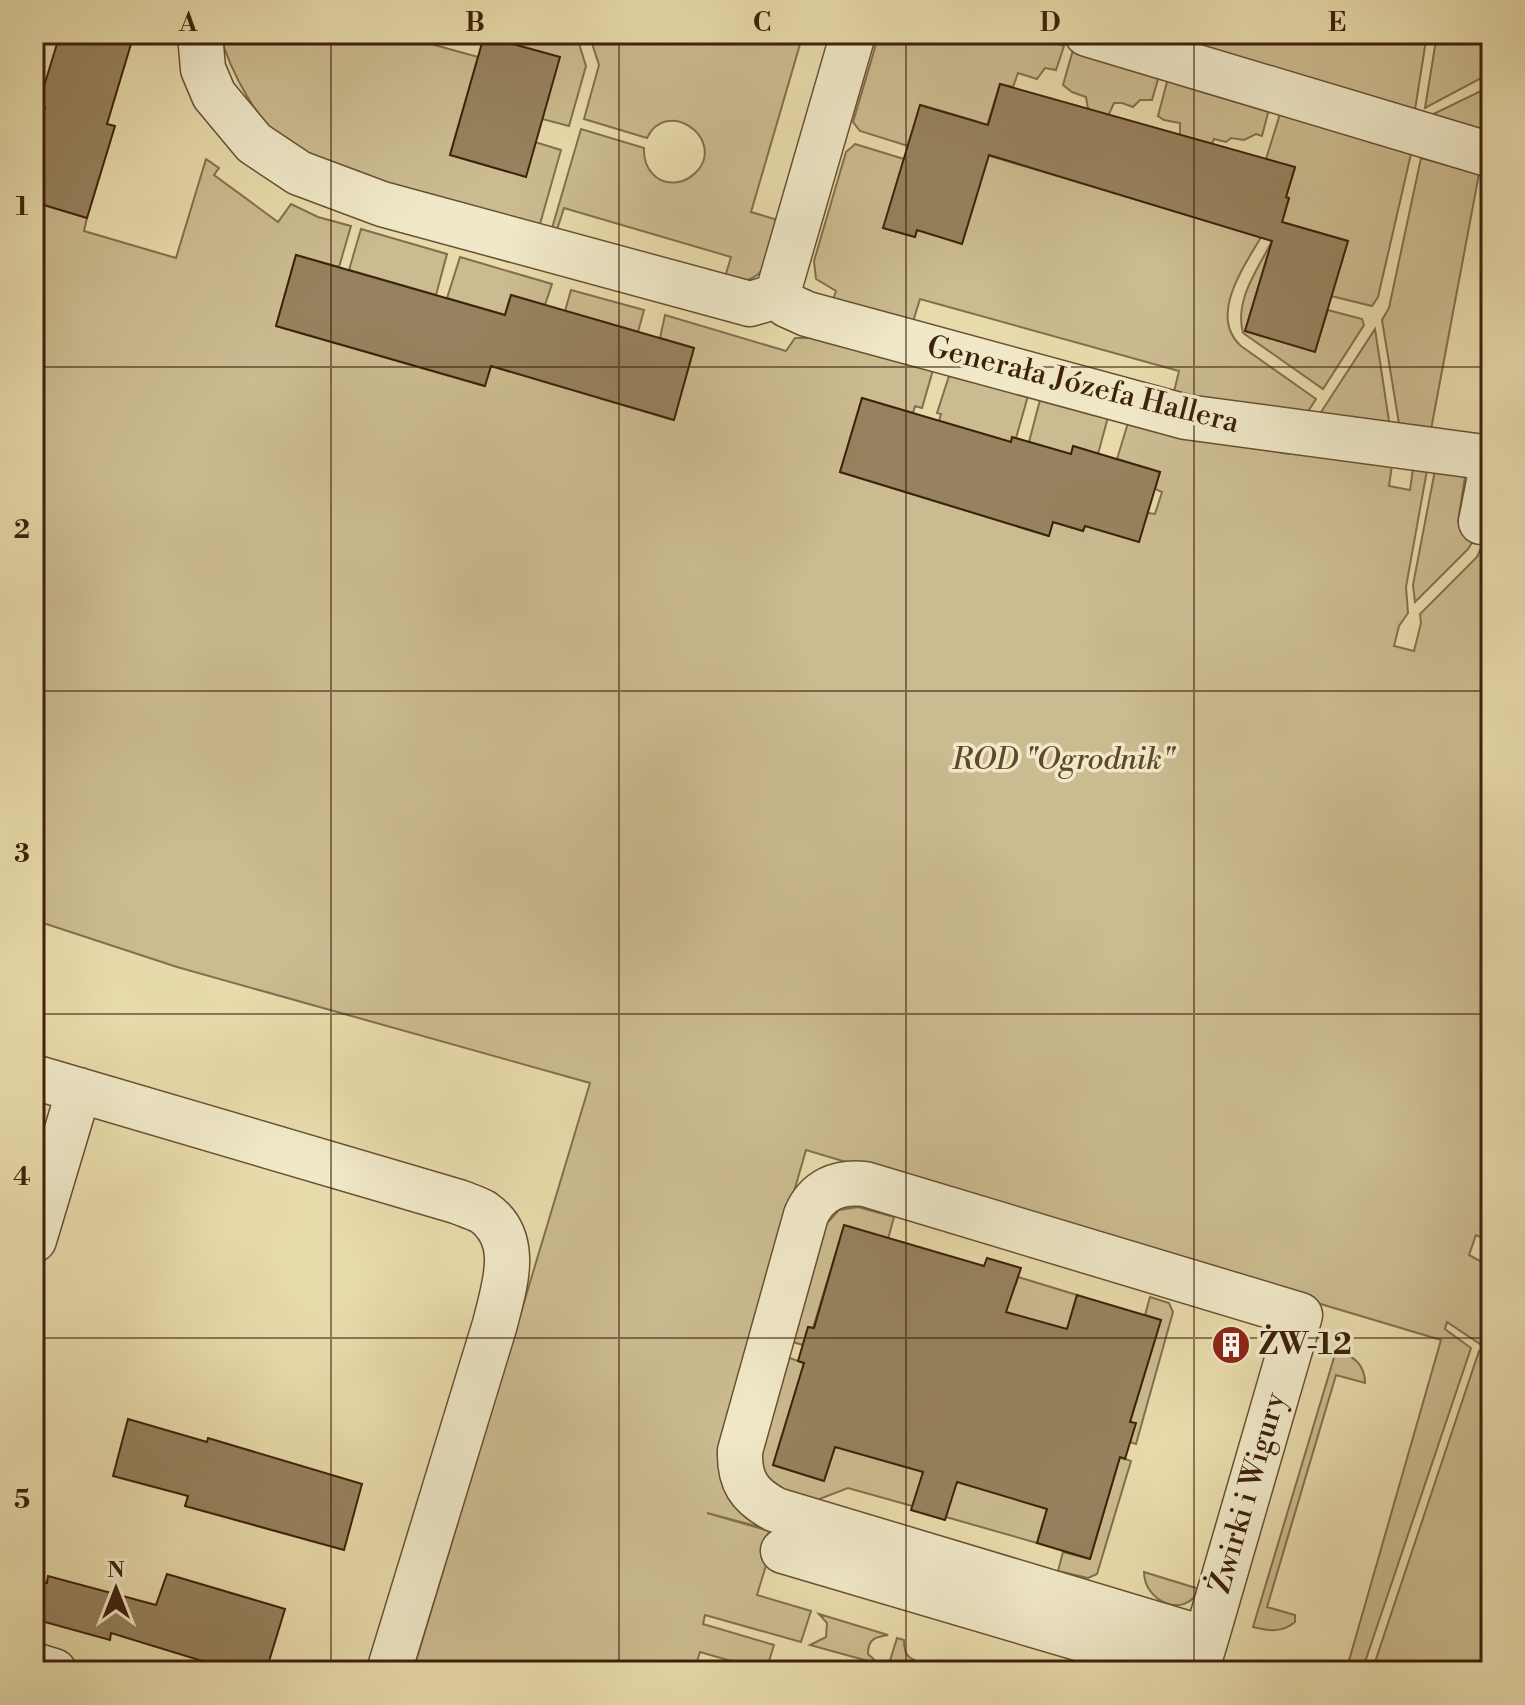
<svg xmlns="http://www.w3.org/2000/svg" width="1525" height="1705" font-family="'Libre Bodoni',serif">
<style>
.green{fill:#cbbb90;stroke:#846e4d;stroke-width:2}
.building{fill:#96825e;stroke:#3e210a;stroke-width:2}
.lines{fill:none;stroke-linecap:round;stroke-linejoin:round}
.minor-casing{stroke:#685032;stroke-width:47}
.minor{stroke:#f0e8c8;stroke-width:44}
.grid{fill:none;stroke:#3e210a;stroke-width:2;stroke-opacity:0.55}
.labels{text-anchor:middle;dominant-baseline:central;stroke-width:7;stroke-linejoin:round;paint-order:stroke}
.street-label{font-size:30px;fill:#3e210a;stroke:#f0e8c8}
.park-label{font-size:30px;font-style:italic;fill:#61482c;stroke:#f0e8c8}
.poi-label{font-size:30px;font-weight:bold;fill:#3e210a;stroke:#f0e8c8;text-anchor:start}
.neatline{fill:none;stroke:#3e210a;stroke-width:3}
.grid-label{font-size:26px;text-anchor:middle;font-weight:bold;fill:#3e210a}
</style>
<rect width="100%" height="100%" fill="#e8dbab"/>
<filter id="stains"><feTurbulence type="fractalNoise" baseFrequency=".0025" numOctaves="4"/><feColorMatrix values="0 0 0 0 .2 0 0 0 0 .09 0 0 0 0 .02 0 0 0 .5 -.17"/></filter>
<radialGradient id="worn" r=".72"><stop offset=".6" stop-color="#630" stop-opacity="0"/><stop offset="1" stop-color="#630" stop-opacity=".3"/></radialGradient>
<path class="green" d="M220,34H395L478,57L450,155L535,142L561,150L538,231C466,211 390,196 323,163C312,158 300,153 290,147C258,124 230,71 220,34Z
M487,34H576L586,66L569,126L542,119L486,37Z
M589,34H803L751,212L781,221C768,259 770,283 723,284L731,257L564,208L555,236L550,235L581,129L644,148C643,167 656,186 678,182C686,181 694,175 699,169C723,136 666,98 647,138L584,119L599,65Z
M879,34H1023L1064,46L1056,70L1045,68L1037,79L1018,73L1013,87L1000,84L985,132L976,121L921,105L908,146L860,131L853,122Z
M1134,34H1427L1414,116Z
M1437,34H1491V73L1425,108Z
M1073,50L1159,76L1152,100H1140L1133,107L1122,103H1114L1108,116L1088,109L1086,97L1072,92L1063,85Z
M1168,78L1269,109L1262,136L1256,134L1244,140L1231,138L1226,142L1214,139L1211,146L1180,137V123L1164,120L1158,116Z
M1491,86V114L1487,138L1423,119Z
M1280,114L1411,154L1378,297L1372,306L1331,296L1348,241L1282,222L1289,199L1286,197L1295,168L1266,159Z
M855,144L904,159L884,228L915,237L917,230L962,243L977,194L980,153L1261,237C1244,267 1208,316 1241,346L1316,399L1302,421L1172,400L1179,371L920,299L911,328L831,305L836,291L816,279L814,261L846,152Z
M1421,158L1479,174L1429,440L1401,436L1382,320L1389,308Z
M206,159L219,168L214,175L278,222L291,204L318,217L351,226L339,267L296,255L276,326L484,386L491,366L673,420L694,348L660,338L665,315L786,351L795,338H811L933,370L922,408L915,406L913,413L862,398L840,472L1048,536L1053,522L1083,531L1085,526L1148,513L1155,514L1162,492L1155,489L1160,472L1117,459L1128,423L1187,437L1289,454L1291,450L1392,465L1389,486L1410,490L1413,468L1427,470L1406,587L1408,613L1399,626L1394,646L1414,651L1421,623L1420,614L1477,557L1491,525V639L1481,671L1491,675V1242L1476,1235L1469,1255L1491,1267V1348L1480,1344L1447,1322L1445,1329L1471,1348L1362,1671H1346L1441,1340L806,1150L723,1437L775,1531L707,1513L776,1533L757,1595L811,1611L801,1642L705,1615L703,1624L774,1645L766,1671L700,1652L694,1671H413L590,1083L177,967L34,920V202L87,218L84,231L176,258Z
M361,229L447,254L436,295L349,270Z
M1272,241L1245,331L1315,351L1328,310L1362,319L1364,325L1323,389L1243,333C1234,300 1258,269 1272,241Z
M460,257L552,284L545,305L511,295L505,315L447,298Z
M571,290L644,310L638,332L565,311Z
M1375,329L1391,434L1314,423Z
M949,376L1028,396L1016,438H1012L1011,442L939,421L941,414L937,413Z
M1040,400L1108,417L1098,454L1074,446L1069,461L1029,442Z
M1435,470L1465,477L1458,521L1476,524L1473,541L1468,549L1415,602L1413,585Z
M858,1207L894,1217L888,1239L844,1226L813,1328L803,1345L793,1342L827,1223L839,1210Z
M1018,1277L1077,1295L1067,1329L1060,1328L1010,1497L1047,1509L1037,1543L946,1517L951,1499L912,1506L848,1488L817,1500L772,1486L765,1481L758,1456L787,1357L804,1363L773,1465L824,1481L835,1447L1016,1284Z
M1150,1297L1169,1303L1173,1312L1136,1444L1130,1442L1135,1424L1130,1422L1161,1320L1145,1315Z
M1336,1351C1353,1355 1365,1365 1365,1383L1336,1375L1267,1607L1295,1615V1622C1282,1633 1268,1631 1253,1627Z
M1479,1351L1491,1355V1671H1372Z
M1120,1457L1131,1461L1097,1574L1088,1578L1058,1571L1063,1552L1090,1559Z
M1144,1572L1199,1589C1186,1620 1144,1602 1144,1572Z
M819,1614L888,1635C875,1637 868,1639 868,1654L879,1664L810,1645L826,1637L827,1623Z
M897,1638L904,1640C904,1665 917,1655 929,1671H901L888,1667Z"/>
<path class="building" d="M60,34H134L107,124L115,126L87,218L34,202V146L45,108L38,106Z
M484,36L560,57L526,177L450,155Z
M1000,84L1295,167L1286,197L1289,198L1282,222L1348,241L1315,352L1245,331L1272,241L989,155L962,244L917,230L915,237L883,228L920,105L988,125Z
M296,255L505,315L511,295L694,348L674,420L491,366L485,386L276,326Z
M862,398L1011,442L1012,437L1071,454L1073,446L1160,472L1139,542L1085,526L1083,531L1053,522L1049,536L840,472Z
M844,1225L984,1266L987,1258L1021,1268L1006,1312L1067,1329L1077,1295L1161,1320L1130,1422L1136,1423L1125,1459L1120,1457L1090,1559L1037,1543L1047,1509L957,1482L945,1520L911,1510L923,1472L835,1447L824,1481L773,1465L804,1363L798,1361L808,1327L814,1328Z
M128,1419L207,1442L208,1438L362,1484L344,1550L185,1506L188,1496L113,1476Z
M167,1574L285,1609L266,1671H235L111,1633L110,1640L34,1619V1580L47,1583L48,1576L156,1605Z"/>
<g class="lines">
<g class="minor-casing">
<path id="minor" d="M200,34L203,69L214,95L254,143L299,173L382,204L750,304L777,296L853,34
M1087,34L1491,155
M777,296L787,305L807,314L1186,417L1491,458
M1481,522L1491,471
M34,1077L459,1202C466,1205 476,1208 483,1212C522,1239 504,1287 495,1324L389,1671
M34,1240L79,1090
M783,1551L1190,1671
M34,1665L54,1671
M1196,1671L1206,1639L1300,1315L865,1184C838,1181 817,1190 806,1215L740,1451C739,1481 749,1496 776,1510L1206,1639"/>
</g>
<use href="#minor" class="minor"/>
</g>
<path class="grid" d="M331,34V1671M619,34V1671M906,34V1671M1194,34V1671M34,367H1491M34,691H1491M34,1014H1491M34,1338H1491"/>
<defs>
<g id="building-disc" transform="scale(2)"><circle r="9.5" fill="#8f2418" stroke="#f0e8c8"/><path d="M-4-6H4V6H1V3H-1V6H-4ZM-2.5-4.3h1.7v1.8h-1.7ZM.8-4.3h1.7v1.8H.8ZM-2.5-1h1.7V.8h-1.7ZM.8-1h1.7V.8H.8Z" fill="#fff"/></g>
</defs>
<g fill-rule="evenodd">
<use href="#building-disc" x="1231" y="1345"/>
</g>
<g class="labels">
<g class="street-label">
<text transform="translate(1083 385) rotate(14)">Generała Józefa Hallera</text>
<text transform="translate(1248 1493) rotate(-74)">Żwirki i Wigury</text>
</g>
<g class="park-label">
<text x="1063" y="760">ROD "Ogrodnik"</text>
</g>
<g class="poi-label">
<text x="1259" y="1345">ŻW-12</text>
</g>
</g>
<rect width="1525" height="1705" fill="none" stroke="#e8dbab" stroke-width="88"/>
<g transform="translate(116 1589)" stroke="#f0e8c8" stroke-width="6" paint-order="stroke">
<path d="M0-6L14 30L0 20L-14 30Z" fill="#3e210a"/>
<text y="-12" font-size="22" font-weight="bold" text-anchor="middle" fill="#3e210a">N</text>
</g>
<rect x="44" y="44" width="1437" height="1617" class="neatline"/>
<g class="grid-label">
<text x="188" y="31">A</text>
<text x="475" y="31">B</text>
<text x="762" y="31">C</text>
<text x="1050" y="31">D</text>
<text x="1337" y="31">E</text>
<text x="22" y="215">1</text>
<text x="22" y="538">2</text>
<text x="22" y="862">3</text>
<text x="22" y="1185">4</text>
<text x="22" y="1508">5</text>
</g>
<rect width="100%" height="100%" filter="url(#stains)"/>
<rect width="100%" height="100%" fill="url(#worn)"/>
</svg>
